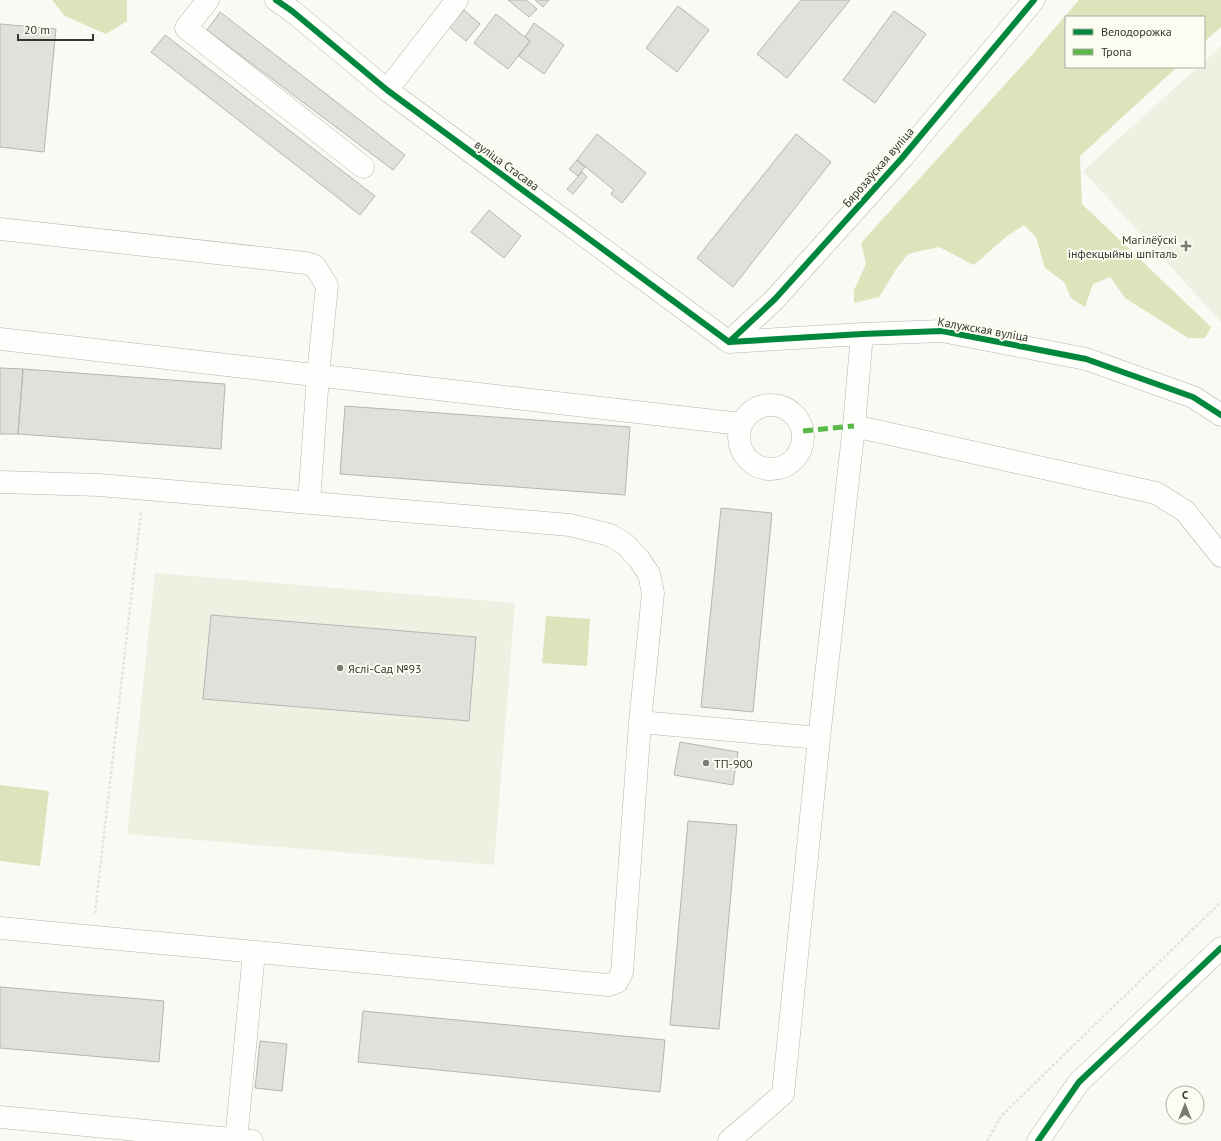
<svg xmlns="http://www.w3.org/2000/svg" width="1221" height="1141" font-family="'PT Sans',sans-serif">
<style>
.built{fill:#eef0e2}
.green{fill:#dfe3bc}
.building{fill:#e0e1db;stroke:#b5b6b1}
.lines{fill:none;stroke-linecap:round;stroke-linejoin:round}
.minor-casing{stroke:#b5b5b0;stroke-width:23}
.path{stroke:#e3e3e0;stroke-width:2.5;stroke-dasharray:3 2;stroke-linecap:butt}
.minor{stroke:#fefefd;stroke-width:22}
.quiet{stroke:#58b947;stroke-width:5;stroke-dasharray:10 5;stroke-linecap:butt}
.cycleway-casing{stroke:#fbfdf0;stroke-width:8}
.cycleway{stroke:#00873e;stroke-width:6}
.poi-dot{fill:#7a7b75;stroke:#fbfdf0;stroke-width:1.5}
.labels{text-anchor:middle;dominant-baseline:central;stroke-width:4;stroke-linejoin:round;paint-order:stroke}
.street-label{font-size:12px;fill:#353631;stroke:#fbfdf0}
.poi-label{font-size:12px;fill:#353631;stroke:#fbfdf0;text-anchor:start}
</style>
<rect width="100%" height="100%" fill="#f9faf3"/>
<path class="built" d="M1221,46V322L1083,171L1198,67H1204V62Z
M155,573L515,603L494,865L127,834Z"/>
<path class="green" d="M52,0H127V21L106,34L65,16Z
M1079,0H1221V27L1204,42V17H1066V67H1177L1080,156L1082,204L1211,327L1205,338H1188L1125,298L1110,277L1093,284L1085,307L1071,298L1064,282L1045,268L1036,237L1024,225L1007,236L974,265L939,247L908,254L897,268L879,297L854,303V290L866,264L861,243L1029,58Z
M546,616L590,619L587,666L542,663Z
M0,785L49,791L40,866L0,861Z"/>
<path class="building" d="M508,0H526L537,9L529,17Z
M535,0H549L543,7Z
M801,0H850L787,78L757,54Z
M678,6L709,30L677,72L646,48Z
M464,10L480,24L466,41L449,27Z
M894,11L926,34L875,103L843,80Z
M220,12L405,155L393,170L207,30Z
M496,14L530,41L508,69L474,43Z
M534,23L564,45L544,74L519,56L530,41L525,37Z
M0,24L56,29L44,152L0,147Z
M165,35L375,196L360,215L151,52Z
M597,134L646,173L622,203L611,194L614,190L577,160Z
M796,134L831,162L733,287L697,258Z
M577,160L585,167L578,176L569,169Z
M582,172L587,177L573,194L567,189Z
M489,210L521,236L504,258L471,232Z
M0,368L23,369L18,434H0Z
M23,369L225,384L221,449L18,434Z
M345,406L630,427L625,495L340,474Z
M721,508L772,513L753,712L701,707Z
M211,615L476,637L469,721L203,699Z
M680,742L738,752L733,785L674,775Z
M688,821L737,825L719,1029L670,1025Z
M0,987L164,1001L159,1062L0,1048Z
M363,1011L665,1040L660,1092L358,1062Z
M260,1041L287,1044L282,1091L255,1088Z"/>
<g class="lines">
<g class="minor-casing">
<path id="minor" d="M208,0L186,28L363,167
M276,0L292,11L387,90L729,342
M387,90L457,0
M0,229L306,263L315,266L327,286L318,375L309,503
M0,339L741,424
M729,342L862,334L942,331L1086,359L1193,397L1221,415
M729,342L775,299L902,158L1034,0
M739 437a32 32 0 1 1 64 0a32 32 0 1 1-64 0Z
M854,426L1156,493L1185,511L1221,556
M0,482L99,485L570,525L610,535L625,544L639,559L649,574L653,593L640,722L622,972L617,982L608,985L0,928
M640,722L819,738
M0,1117L252,1141
M236,1141L254,953
M729,1141L783,1094L819,738L854,426L862,334
M1038,1141L1079,1082L1221,948"/>
</g>
<path class="path" d="M95,913L141,512
M987,1141L1001,1116L1221,902"/>
<use href="#minor" class="minor"/>
<path class="quiet" d="M803,431L854,426"/>
<g class="cycleway-casing">
<path id="cycleway" d="M276,0L292,11L387,90L729,342
M729,342L862,334L942,331L1086,359L1193,397L1221,415
M729,342L775,299L902,158L1034,0
M1038,1141L1079,1082L1221,948"/>
</g>
<use href="#cycleway" class="cycleway"/>
</g>
<g class="poi-dot">
<path d="M1184 240h4v4h4v4h-4v4h-4v-4h-4v-4h4z"/>
<circle cx="340" cy="668" r="4"/>
<circle cx="706" cy="763" r="4"/>
</g>
<g class="labels">
<g class="street-label">
<text transform="translate(507 165) rotate(36)">вуліца Стасава</text>
<text transform="translate(878 167) rotate(-49)">Бярозаўская вуліца</text>
<text transform="translate(983 329) rotate(10)">Калужская вуліца</text>
</g>
<g class="poi-label">
<text x="1177" y="239" text-anchor="end">Магілёўскі<tspan x="1177" dy="14">інфекцыйны шпіталь</tspan></text>
<text x="348" y="668">Яслі-Сад №93</text>
<text x="714" y="763">ТП-900</text>
</g>
</g>
<rect x="1065" y="16" width="140" height="52" fill="#fbfdf0" stroke="#acada4"/>
<rect x="1073" y="29" width="20" height="6" fill="#00873e" stroke="#acada4"/>
<text x="1101" y="36" font-size="12" fill="#353631">Велодорожка</text>
<rect x="1073" y="49" width="20" height="6" fill="#58b947" stroke="#acada4"/>
<text x="1101" y="56" font-size="12" fill="#353631">Тропа</text>
<g transform="translate(1185 1105)"><circle r="19" fill="#fbfdf0" stroke="#acada4"/>
<path d="M0-3L7 15L0 10L-7 15Z" fill="#7a7b75"/>
<text y="-6" font-size="11" font-weight="bold" text-anchor="middle" fill="#353631">С</text>
</g>
<path d="M18 34v6h75v-6" fill="none" stroke="#353631" stroke-width="2"/>
<text x="24" y="34" font-size="12" fill="#353631" stroke="#fbfdf0" stroke-width="3" paint-order="stroke">20 m</text>
</svg>
